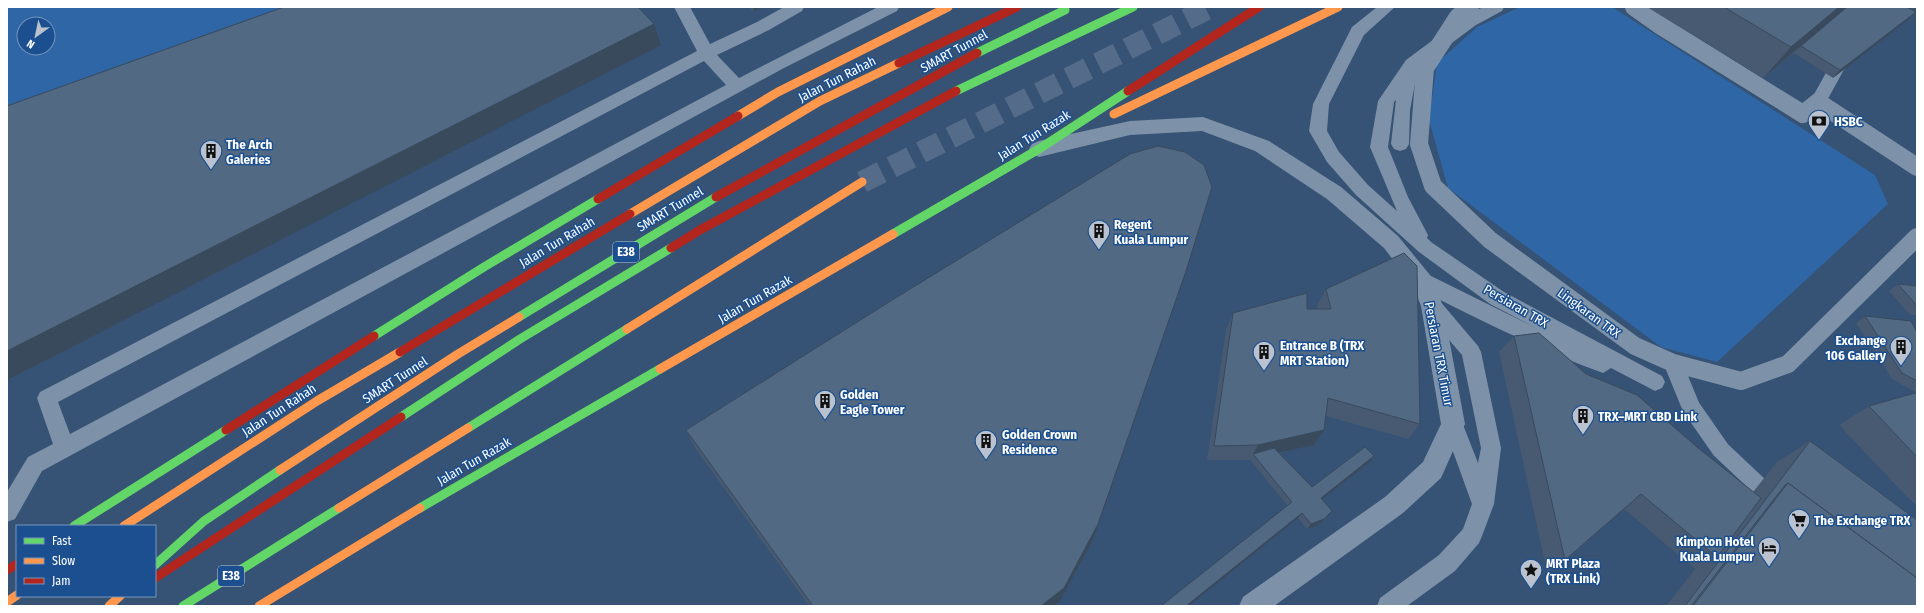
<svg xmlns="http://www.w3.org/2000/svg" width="1924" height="613" font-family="'Fira Sans Condensed',sans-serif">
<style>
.green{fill:#2f66a5;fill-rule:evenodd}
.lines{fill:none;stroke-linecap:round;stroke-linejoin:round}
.highway-tunnel{stroke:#546c89;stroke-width:22;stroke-dasharray:22 11;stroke-linecap:butt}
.lane{fill:#7d92a8;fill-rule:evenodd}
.street{fill:#7d92a8;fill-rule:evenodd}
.fast{stroke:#63d668;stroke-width:9}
.slow{stroke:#ff974d;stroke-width:9}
.jam{stroke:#b3261e;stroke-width:9}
.lane-bridge{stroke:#7d92a8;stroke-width:18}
.slow-bridge{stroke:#ff974d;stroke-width:9}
.jam-bridge{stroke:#b3261e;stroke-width:9}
.wall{fill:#475a72}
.shaded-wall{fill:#394a5c}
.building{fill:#526984;stroke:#394a5c}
.labels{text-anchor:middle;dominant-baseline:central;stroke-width:3;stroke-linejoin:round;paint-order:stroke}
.shield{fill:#1b4f8f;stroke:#bbcadd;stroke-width:1}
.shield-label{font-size:12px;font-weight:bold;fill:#fff}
.street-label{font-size:13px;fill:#fff;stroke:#1b4f8f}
.poi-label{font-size:13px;font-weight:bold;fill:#fff;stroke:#1b4f8f;text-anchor:start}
</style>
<rect width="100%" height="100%" fill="#365274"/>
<path class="green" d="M7,7H336L7,128ZM24,24H48V48H24Z
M1520,7H1612L1875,175L1888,204L1717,362L1661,347L1448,188L1429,120L1437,63L1477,27Z"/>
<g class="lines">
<path class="highway-tunnel" d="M862,182L1211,7"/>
<path class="lane" d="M674,7H690L710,44L757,22L784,7H804L802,11L769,30L717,55L739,78L878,7H899L897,11L784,68L42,471L15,519L7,522V492L28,457L53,444L37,398L40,392L697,51ZM704,61L726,85L70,434L58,402Z
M1377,7H1395L1364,35L1329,104L1327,131L1339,152L1368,185L1397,211L1370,147L1378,101L1406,60L1464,17L1483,7H1504L1502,11L1476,25L1418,68L1410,110L1409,144L1406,149L1400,151L1394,149L1391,144L1396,100L1394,102L1388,147L1408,197L1428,235L1427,238L1431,242L1504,292L1662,376L1665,382L1662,388L1655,391L1611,368L1603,373C1538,349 1477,319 1415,287L1413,281L1415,275L1422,273L1429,275L1538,329L1490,304L1419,252L1356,195L1327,162L1309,131L1313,104L1350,31L1352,27Z
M1844,49L1850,51L1852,55L1824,106L1818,108L1812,106L1810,102L1812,98L1838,51Z
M1432,298L1439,300L1478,346L1481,352L1501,448L1494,504L1482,536L1479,543L1455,571L1407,606H1377L1380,598L1439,555L1463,529L1472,504L1443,424L1446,417L1453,415L1460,417L1478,463L1481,448L1462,355L1425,312L1423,306L1425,300Z"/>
<path class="street" d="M1203,117L1269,141L1341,187L1398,236L1430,275L1443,306L1465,424L1441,478L1403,513L1274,606H1239L1243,597L1385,497L1423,462L1441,424L1421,306L1413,286L1384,248L1327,199L1255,151L1202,131L1130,135L1039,157L1032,154L1029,149L1032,144L1039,141L1130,121Z"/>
<path class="fast" d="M977,53L1065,10
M956,91L1133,7
M893,234L1039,149L1128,91
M519,317L716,197
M374,336L484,267L598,199
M401,417L520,339L671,248
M468,428L627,329
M420,508L660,369
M74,526L226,430
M155,565L204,521L280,470
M183,606L339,508"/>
<path class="slow" d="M1114,114L1338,7
M738,116L778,92L948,7
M627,329L862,182
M660,369L893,234
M280,470L458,354L519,317
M339,508L468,428
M7,602L17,595
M109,606L120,596
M259,606L420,508"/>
<path class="jam" d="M1128,91L1259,7
M716,197L977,53
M598,199L738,116
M671,248L700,230L956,91
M226,430L374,336
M7,570L17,564
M155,578L401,417"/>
<path class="lane-bridge" d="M1470,7L1458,17L1425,68L1419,144L1433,186L1490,240L1635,346L1673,363L1741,381L1788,364L1917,237
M1634,7L1658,24L1803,114L1818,102L1917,167
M1673,363L1691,407L1721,450L1774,500"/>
<path class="slow-bridge" d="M630,214L820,101L899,63
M124,526L317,401L400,352"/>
<path class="jam-bridge" d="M899,63L1017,7
M400,352L630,214"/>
</g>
<path class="wall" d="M749,7H761L754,12Z
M1647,7H1907L1916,12L1908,20L1833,78L1794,53L1796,51L1763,78Z
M1898,284L1917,286V315H1910L1889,291Z
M1326,289L1420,424L1408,439L1326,416L1324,430L1314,445L1279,453L1312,487L1370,462L1322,499L1328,516L1320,524L1307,529L1250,460H1207L1226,330L1233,313L1318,309L1317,306Z
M1179,292L1093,540L1060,601L1054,606H809L695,448L686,430Z
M1865,316L1917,332V393L1892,379L1856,323Z
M1514,336L1697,447L1753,492L1777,462L1810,441L1917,606H1666L1695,569L1624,509L1565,560L1547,572L1499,352Z
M1917,393V506L1907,497L1839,425L1869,406Z"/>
<path class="shaded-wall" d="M753,7H761L754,12Z
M1839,7H1849L1801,46L1796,50L1763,78L1791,47Z
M1916,12L1908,20L1833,78L1840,70Z
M654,24L661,45L7,380V351Z
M1186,271L1093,540L1060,601L1054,606H1041Z
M1324,430L1314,445L1256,458L1253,454L1258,445Z
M1374,456L1370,462L1317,503L1321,498Z
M1332,511L1320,524L1307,529L1311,524Z
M1302,513L1298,518L1189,606H1186Z"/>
<path class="building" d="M284,7H638L654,24L7,351V106Z
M1724,7H1839L1791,47Z
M1847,7H1907L1916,12L1840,70L1801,46Z
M1158,146L1185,152L1204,165L1212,187L1186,271L1098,524L1064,588L1041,606H813L686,430L889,302L1130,154Z
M1404,253L1417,266L1420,424L1328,398L1324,430L1258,445L1214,446L1233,313L1307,293V309H1331L1326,289Z
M1898,284L1917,286V306Z
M1865,316L1911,321L1917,332V381L1902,373Z
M1539,333L1586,374L1637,395L1697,447L1761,498L1717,557L1641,494L1565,560L1514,336Z
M1915,393H1917V457L1869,406Z
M1810,441L1917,520V578L1788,483L1785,485L1691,606H1685Z
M1365,447L1374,456L1321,498L1332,511L1324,519L1311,524L1302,513L1186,606H1161L1292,502L1253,454L1274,448L1312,487Z
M1788,483L1917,578V606H1693Z"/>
<defs>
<g id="bank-pin" transform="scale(1.15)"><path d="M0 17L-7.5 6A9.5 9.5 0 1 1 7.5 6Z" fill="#b9c2ce" stroke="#1b4f8f"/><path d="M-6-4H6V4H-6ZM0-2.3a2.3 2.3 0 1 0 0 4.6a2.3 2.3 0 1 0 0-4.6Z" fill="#111"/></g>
<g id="building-pin" transform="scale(1.15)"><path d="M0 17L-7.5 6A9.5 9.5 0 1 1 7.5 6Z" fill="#b9c2ce" stroke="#1b4f8f"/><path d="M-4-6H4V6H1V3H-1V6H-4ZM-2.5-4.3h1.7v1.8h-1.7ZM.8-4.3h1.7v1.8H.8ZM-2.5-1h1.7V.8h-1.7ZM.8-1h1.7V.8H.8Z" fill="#111"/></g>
<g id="supermarket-pin" transform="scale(1.15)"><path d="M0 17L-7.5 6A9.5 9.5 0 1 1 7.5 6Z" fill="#b9c2ce" stroke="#1b4f8f"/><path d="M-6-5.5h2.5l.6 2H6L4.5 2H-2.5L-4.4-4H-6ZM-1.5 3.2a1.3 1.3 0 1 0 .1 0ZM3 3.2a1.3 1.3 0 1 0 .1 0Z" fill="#111"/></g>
<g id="hotel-pin" transform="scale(1.15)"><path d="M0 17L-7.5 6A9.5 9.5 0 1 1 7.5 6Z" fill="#b9c2ce" stroke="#1b4f8f"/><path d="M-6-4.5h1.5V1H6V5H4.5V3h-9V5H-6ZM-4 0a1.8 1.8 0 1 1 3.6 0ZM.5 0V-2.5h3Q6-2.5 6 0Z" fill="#111"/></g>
<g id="sight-pin" transform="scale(1.15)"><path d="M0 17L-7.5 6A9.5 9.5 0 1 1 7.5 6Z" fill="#b9c2ce" stroke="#1b4f8f"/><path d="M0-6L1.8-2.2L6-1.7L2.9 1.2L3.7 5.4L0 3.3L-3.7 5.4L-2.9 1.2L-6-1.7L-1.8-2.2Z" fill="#111"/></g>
</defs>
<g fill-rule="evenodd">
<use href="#bank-pin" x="1819" y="121"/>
<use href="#building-pin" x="211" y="151"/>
<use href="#building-pin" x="1099" y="231"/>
<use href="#building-pin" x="1901" y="347"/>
<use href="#building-pin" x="1264" y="352"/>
<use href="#building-pin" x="825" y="401"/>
<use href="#building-pin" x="1583" y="416"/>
<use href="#building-pin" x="986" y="441"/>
<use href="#supermarket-pin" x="1799" y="520"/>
<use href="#hotel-pin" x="1769" y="548"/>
<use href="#sight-pin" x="1531" y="570"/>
</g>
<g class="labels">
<g class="shield">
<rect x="613" y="242" width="26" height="20" rx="3"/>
<rect x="218" y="566" width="26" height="20" rx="3"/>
</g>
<g class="shield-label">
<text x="626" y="252">E38</text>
<text x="231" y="576">E38</text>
</g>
<g class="street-label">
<text transform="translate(954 51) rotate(-29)">SMART Tunnel</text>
<text transform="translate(837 79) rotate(-27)">Jalan Tun Rahah</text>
<text transform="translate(1034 135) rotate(-32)">Jalan Tun Razak</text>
<text transform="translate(670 209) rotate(-31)">SMART Tunnel</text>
<text transform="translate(557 242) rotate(-31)">Jalan Tun Rahah</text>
<text transform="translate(755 299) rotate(-30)">Jalan Tun Razak</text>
<text transform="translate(1516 306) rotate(30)">Persiaran TRX</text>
<text transform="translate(1589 313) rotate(36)">Lingkaran TRX</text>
<text transform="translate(1439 354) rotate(79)">Persiaran TRX Timur</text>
<text transform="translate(395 380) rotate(-33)">SMART Tunnel</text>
<text transform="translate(279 410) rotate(-33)">Jalan Tun Rahah</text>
<text transform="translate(474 461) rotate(-30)">Jalan Tun Razak</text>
</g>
<g class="poi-label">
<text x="1834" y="121">HSBC</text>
<text x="226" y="144">The Arch<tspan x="226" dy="15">Galeries</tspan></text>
<text x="1114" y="224">Regent<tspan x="1114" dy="15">Kuala Lumpur</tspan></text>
<text x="1886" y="340" text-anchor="end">Exchange<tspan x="1886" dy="15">106 Gallery</tspan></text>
<text x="1280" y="345">Entrance B (TRX<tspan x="1280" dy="15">MRT Station)</tspan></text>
<text x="840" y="394">Golden<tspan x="840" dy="15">Eagle Tower</tspan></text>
<text x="1598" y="416">TRX–MRT CBD Link</text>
<text x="1002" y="434">Golden Crown<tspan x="1002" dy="15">Residence</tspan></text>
<text x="1814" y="520">The Exchange TRX</text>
<text x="1754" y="541" text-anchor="end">Kimpton Hotel<tspan x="1754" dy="15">Kuala Lumpur</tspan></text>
<text x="1546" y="563">MRT Plaza<tspan x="1546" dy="15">(TRX Link)</tspan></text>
</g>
</g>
<rect width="1924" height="613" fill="none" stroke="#ffffff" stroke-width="16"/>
<rect x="16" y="525" width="140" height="72" fill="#1b4f8f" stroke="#7695bc"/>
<rect x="24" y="538" width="20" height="6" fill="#63d668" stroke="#7695bc"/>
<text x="52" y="545" font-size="12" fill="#ffffff">Fast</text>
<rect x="24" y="558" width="20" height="6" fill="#ff974d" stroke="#7695bc"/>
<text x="52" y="565" font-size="12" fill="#ffffff">Slow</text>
<rect x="24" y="578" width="20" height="6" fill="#b3261e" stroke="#7695bc"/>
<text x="52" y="585" font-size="12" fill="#ffffff">Jam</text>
<g transform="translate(36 36) rotate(213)"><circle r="19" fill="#1b4f8f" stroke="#7695bc"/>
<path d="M0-3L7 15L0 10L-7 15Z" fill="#b9c2ce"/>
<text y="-6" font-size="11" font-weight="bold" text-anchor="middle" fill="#ffffff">N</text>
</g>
</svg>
